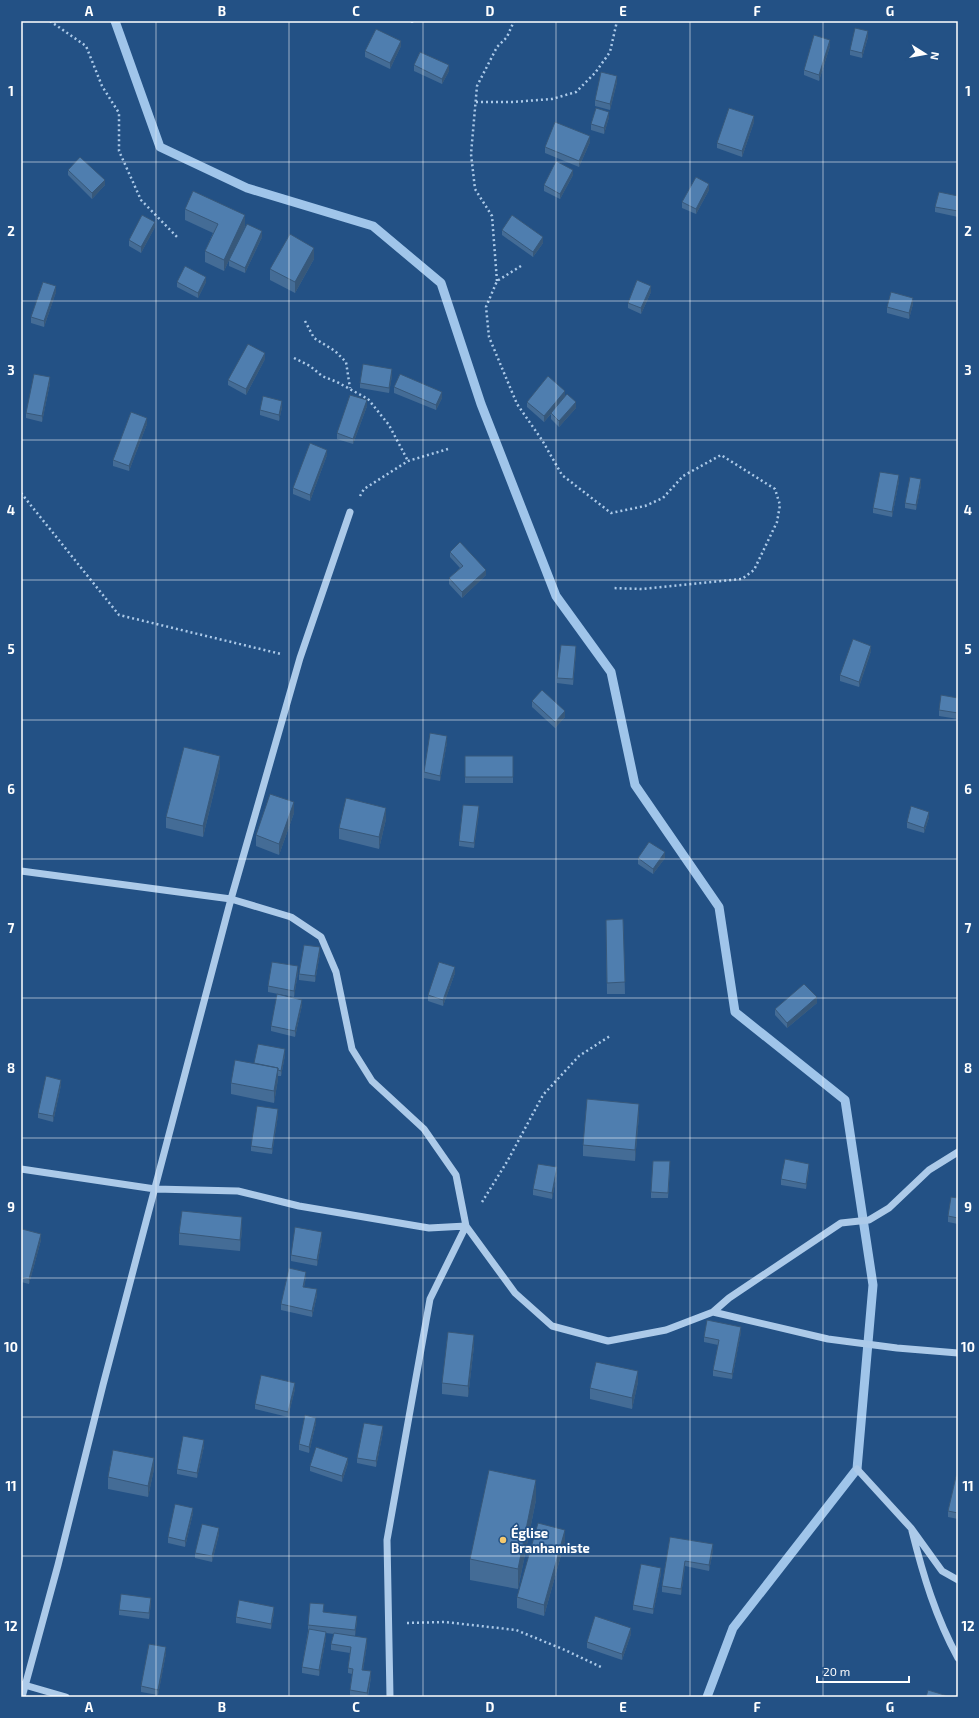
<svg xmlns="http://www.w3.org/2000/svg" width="979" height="1718" font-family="'Exo 2',sans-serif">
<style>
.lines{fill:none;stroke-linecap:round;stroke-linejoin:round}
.stream{stroke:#a0c5ea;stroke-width:9}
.path{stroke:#accae9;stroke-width:2.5;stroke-dasharray:2 3;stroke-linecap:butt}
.minor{stroke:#accae9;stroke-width:7}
.wall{fill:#446c96}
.shaded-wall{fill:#37587a}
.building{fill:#4f7eaf;stroke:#37587a}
.grid{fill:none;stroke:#fff;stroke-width:1;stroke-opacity:0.55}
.poi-dot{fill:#f4c96f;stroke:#235185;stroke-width:1.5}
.labels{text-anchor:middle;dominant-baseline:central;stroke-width:3.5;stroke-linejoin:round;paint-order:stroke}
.poi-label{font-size:13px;font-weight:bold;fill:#fff;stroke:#235185;text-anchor:start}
.neatline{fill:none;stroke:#fff;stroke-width:1.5}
.grid-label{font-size:13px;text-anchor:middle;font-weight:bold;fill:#fff}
</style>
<rect width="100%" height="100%" fill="#235185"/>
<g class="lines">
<path class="stream" d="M115,21L160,147L247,188L373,226L441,283L481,404L556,596L611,672L635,785L719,907L735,1012L845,1100L873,1285L857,1469L733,1628L707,1697"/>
<path class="path" d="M50,21L86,46L102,86L119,113V151L141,200L178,238
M412,21V24
M476,102H513L552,99L576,92L595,73L610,52L617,21
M521,266L497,281L486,307L489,337L517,404L542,440L562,475L611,513L645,506L663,498L683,476L721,455L775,489L780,505L777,522L754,570L742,579L642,589L612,588
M497,281L492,216L475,189L471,154L477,86L497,47L507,37L514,21
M305,321L314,338L335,351L346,362L350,388
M294,358L310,366L322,376L337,382L368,399L389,425L408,461
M21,493L119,615L281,654
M360,496L364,489L408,461L448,449
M482,1202L508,1160L543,1095L579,1056L610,1036
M407,1623L445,1622L516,1630L565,1650L603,1668"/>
<path class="minor" d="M21,871L231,899L291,917L321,937L336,972L352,1049L372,1081L424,1129L456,1175L466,1226L515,1293L552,1326L608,1341L666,1330L713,1312L828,1339L897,1348L958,1353
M21,1169L155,1189L238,1191L299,1206L429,1228L466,1226
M713,1312L729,1298L841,1223L869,1220L889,1208L929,1170L958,1152
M857,1469L911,1528L942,1571L958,1580
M912,1531C923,1575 936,1618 958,1658
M21,1684L66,1697
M22,1697L58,1565L103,1385L231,899L300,658L350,512
M390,1697L387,1540L430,1299L466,1226"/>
</g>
<path class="wall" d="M868,37L862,58L850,55V50Z
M401,46L390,69L365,57V51Z
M830,46L819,81L804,75V70Z
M414,65L449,71L442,84L414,71Z
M617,82L610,110L595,106V100Z
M609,117L604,134L591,130V124Z
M754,122L742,157L717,148V143Z
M590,142L579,167L545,153V147Z
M68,170L105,185L92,199L68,175Z
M573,175L560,199L544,191V185Z
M709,190L696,214L682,208V202Z
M958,196V217L935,212V207Z
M185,209L245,226L224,271L205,262V251L213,233L185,220Z
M155,227L141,253L129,246V240Z
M502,230L543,243L533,257L502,235Z
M262,237L245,273L229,266V260Z
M314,259L295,293L270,280V269Z
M177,282H206L198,298L177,287Z
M56,292L44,327L31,323V317Z
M651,292L641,314L628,308V303Z
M913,304L909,319L887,313V307Z
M265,359L246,395L228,385V380Z
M392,375L389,393L360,388V383Z
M50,383L42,422L26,418V413Z
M394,387L442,398L436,410L394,393Z
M565,396L576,408L559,427L551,419V414L544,422L527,407V402Z
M367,406L353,444L337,439V433Z
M282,407L279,421L260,415V410Z
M147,424L129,471L113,466V460Z
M327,455L310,501L293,494V488Z
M899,481L892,517L873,513V508Z
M921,485L916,510L905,508V503Z
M450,552L486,575L462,598L449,584V578L460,568L450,557Z
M871,651L859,687L840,681V675Z
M576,652L573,685L557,683V678Z
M958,698V719L939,716V710Z
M532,701L565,717L555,728L532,707Z
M447,742L440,781L424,778V772Z
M465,756H513V783H465Z
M220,767L203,837L166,828V817Z
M479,812L474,848L459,846V841Z
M294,813L279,855L256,846V835Z
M929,817L924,833L907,828V822Z
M386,819L379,849L339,839V828Z
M638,858H665L653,874L638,864Z
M623,919L625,994H607L606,920Z
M320,953L315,982L299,980V974Z
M298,972L294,997L268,992V986Z
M455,973L443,1006L428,1001V995Z
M817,1003L787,1028L775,1015V1009Z
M302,1005L295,1037L271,1031V1026Z
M285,1055L281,1076H278V1079L274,1103L231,1094V1083L254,1063Z
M61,1085L53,1122L38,1118V1113Z
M278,1115L272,1154L251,1151V1146Z
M639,1115L635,1161L583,1156V1145Z
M670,1167L668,1198H651V1192Z
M809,1169L806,1189L781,1185V1179Z
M557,1173L552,1199L533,1195V1189Z
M958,1198V1224L948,1222V1216Z
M242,1228L240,1251L179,1245V1233Z
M21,1233L41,1240L29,1284L21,1282Z
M322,1238L317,1266L291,1261V1255Z
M306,1277L304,1287L317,1295L312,1317L281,1310V1304Z
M741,1332L732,1379L713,1376V1370L718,1345L704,1342V1337Z
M474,1346L468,1397L442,1394V1383Z
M638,1382L632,1409L590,1399V1388Z
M295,1389L288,1417L255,1409V1404Z
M316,1423L309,1453L299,1450V1444Z
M383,1432L376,1467L357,1463V1458Z
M204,1446L197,1478L177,1474V1469Z
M348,1463L342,1482L310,1471V1466Z
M958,1468V1519L948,1517V1511Z
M154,1469L148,1497L108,1489V1477Z
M536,1500L518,1589L470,1580V1559Z
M193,1513L185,1547L168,1543V1537Z
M219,1534L212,1562L195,1558V1553Z
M670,1537L713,1550L709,1571L685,1566L681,1595L662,1592V1586Z
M565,1541L544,1616L517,1608V1597Z
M661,1573L653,1614L633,1610V1605Z
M151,1603L149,1619L119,1615V1610Z
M274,1612L271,1629L236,1623V1617Z
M324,1612L357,1621L355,1636L341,1634L367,1644L363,1670L371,1677L368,1697H359L350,1695V1690L352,1674L348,1673V1668L350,1653L331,1650V1644L334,1634L326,1633V1638L319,1676L302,1673V1667L308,1631V1625Z
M631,1634L622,1660L587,1648V1642Z
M166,1653L158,1695L141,1692V1686Z"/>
<path class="shaded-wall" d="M868,31V37L862,58V53Z
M830,40V46L819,81V75Z
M401,41V46L390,69V63Z
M449,65V71L442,84V79Z
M617,76V82L610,110V104Z
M609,112V117L604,134V128Z
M754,116V122L742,157V151Z
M590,136V142L579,167V161Z
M573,170V175L560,199V194Z
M105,180V185L92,199V193Z
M709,184V190L696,214V209Z
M245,215V226L224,271V260Z
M155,222V227L141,253V247Z
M262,231V237L245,273V268Z
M543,237V243L533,257V252Z
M314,248V259L295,293V282Z
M206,277V282L198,298V293Z
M56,286V292L44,327V321Z
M651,286V292L641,314V308Z
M913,298V304L909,319V313Z
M265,353V359L246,395V389Z
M392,369V375L389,393V388Z
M50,377V383L42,422V416Z
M565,391V397L544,422V416Z
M442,392V398L436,410V405Z
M367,400V406L353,444V439Z
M282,401V407L279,421V415Z
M576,402V408L559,427V421Z
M147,418V424L129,471V466Z
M327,450V455L310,501V495Z
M899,475V481L892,517V512Z
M921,479V485L916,510V505Z
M486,570V575L462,598V592Z
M576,646V652L573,685V679Z
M871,646V651L859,687V682Z
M565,711V717L555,728V722Z
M447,736V742L440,781V776Z
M220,756V767L203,837V826Z
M294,802V813L279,855V844Z
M479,806V812L474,848V843Z
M386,808V819L379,849V837Z
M929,812V817L924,833V828Z
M665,852V858L653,874V869Z
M320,947V953L315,982V976Z
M298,966V972L294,997V991Z
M455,967V973L443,1006V1000Z
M817,997V1003L787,1028V1023Z
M302,1000V1005L295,1037V1031Z
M285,1049V1055L281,1076V1071Z
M278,1068V1079L274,1103V1091Z
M61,1080V1085L53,1122V1116Z
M639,1104V1115L635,1161V1150Z
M278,1109V1115L272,1154V1149Z
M809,1164V1169L806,1189V1184Z
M557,1167V1173L552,1199V1193Z
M242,1217V1228L240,1251V1240Z
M322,1232V1238L317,1266V1260Z
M41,1234V1240L29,1284V1279Z
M306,1272V1277L303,1292V1287Z
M317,1289V1295L312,1317V1311Z
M741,1327V1332L732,1379V1374Z
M474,1335V1346L468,1397V1386Z
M638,1371V1382L632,1409V1398Z
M295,1383V1389L288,1417V1412Z
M316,1418V1423L309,1453V1447Z
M383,1426V1432L376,1467V1461Z
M204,1440V1446L197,1478V1473Z
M154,1458V1469L148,1497V1486Z
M348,1458V1463L342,1482V1476Z
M536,1480V1500L518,1589V1569Z
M193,1508V1513L185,1547V1541Z
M219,1528V1534L212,1562V1556Z
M565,1530V1541L544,1616V1605Z
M713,1544V1550L709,1571V1565Z
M685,1561V1566L681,1595V1589Z
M661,1568V1573L653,1614V1609Z
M151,1598V1603L149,1619V1613Z
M274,1607V1612L271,1629V1624Z
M357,1616V1621L355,1636V1630Z
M631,1628V1634L622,1660V1654Z
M326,1632V1638L319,1676V1670Z
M367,1638V1644L362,1676V1670Z
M166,1647V1653L158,1695V1690Z
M371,1671V1677L367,1697V1693Z"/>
<path class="building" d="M855,28L868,31L862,53L850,50Z
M376,29L401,41L390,63L365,51Z
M814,35L830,40L819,75L804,70Z
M420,52L449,65L442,79L414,65Z
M601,72L617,76L610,104L595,100Z
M596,108L609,112L604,128L591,124Z
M729,108L754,116L742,151L717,143Z
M555,122L590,136L579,161L545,147Z
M80,157L105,180L92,193L68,170Z
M556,161L573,170L560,194L544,185Z
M696,177L709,184L696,209L682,202Z
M193,191L245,215L224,260L205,251L218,224L185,209Z
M939,192L958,196V211L935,207Z
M142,215L155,222L141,247L129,240Z
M512,215L543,237L533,252L502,230Z
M247,224L262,231L245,268L229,260Z
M290,234L314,248L295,282L270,269Z
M185,266L206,277L198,293L177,282Z
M637,280L651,286L641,308L628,303Z
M43,282L56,286L44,321L31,317Z
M891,292L913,298L909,313L887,307Z
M248,344L265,353L246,389L228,380Z
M363,364L392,369L389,388L360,383Z
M34,374L50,377L42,416L26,413Z
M400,374L442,392L436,405L394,387Z
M548,376L565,391L544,416L527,402Z
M567,394L576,402L559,421L551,413Z
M350,395L367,400L353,439L337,433Z
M263,396L282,401L279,415L260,410Z
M131,412L147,418L129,466L113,460Z
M310,443L327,450L310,495L293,488Z
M880,472L899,475L892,512L873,508Z
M910,477L921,479L916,505L905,503Z
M460,542L486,570L462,592L449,578L463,566L450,552Z
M853,639L871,646L859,682L840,675Z
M561,645L576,646L573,679L557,678Z
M542,690L565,711L555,722L532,701Z
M941,695L958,698V713L939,710Z
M430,733L447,736L440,776L424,772Z
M184,747L220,756L203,826L166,817Z
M465,756H513V777H465Z
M270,794L294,802L279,844L256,835Z
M346,798L386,808L379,837L339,828Z
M463,805L479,806L474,843L459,841Z
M911,806L929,812L924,828L907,822Z
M649,842L665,852L653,869L638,858Z
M623,919L625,982L607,983L606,920Z
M304,945L320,947L315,976L299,974Z
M272,962L298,966L294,991L268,986Z
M439,962L455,967L443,1000L428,995Z
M804,984L817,997L787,1023L775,1009Z
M277,994L302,1000L295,1031L271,1026Z
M258,1044L285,1049L281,1071L278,1070V1068L254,1063Z
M235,1060L278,1068L274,1091L231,1083Z
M46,1076L61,1080L53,1116L38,1113Z
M587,1099L639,1104L635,1150L583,1145Z
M257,1106L278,1109L272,1149L251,1146Z
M785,1159L809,1164L806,1184L781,1179Z
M653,1161H670L668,1193L651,1192Z
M538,1164L557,1167L552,1193L533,1189Z
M951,1197L958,1198V1218L948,1216Z
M182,1211L242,1217L240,1240L179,1233Z
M295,1227L322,1232L317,1260L291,1255Z
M22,1229L41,1234L29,1279L21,1277V1233Z
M289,1268L306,1272L303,1287L317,1289L312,1311L281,1304Z
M707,1320L741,1327L732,1374L713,1370L719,1340L704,1337Z
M448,1332L474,1335L468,1386L442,1383Z
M596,1362L638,1371L632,1398L590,1388Z
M261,1375L295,1383L288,1412L255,1404Z
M305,1415L316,1418L309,1447L299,1444Z
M364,1423L383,1426L376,1461L357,1458Z
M183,1436L204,1440L197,1473L177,1469Z
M316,1447L348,1458L342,1476L310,1466Z
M113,1450L154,1458L148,1486L108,1477Z
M958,1468V1513L948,1511Z
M489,1470L536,1480L518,1569L470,1559Z
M175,1504L193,1508L185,1541L168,1537Z
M538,1523L565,1530L544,1605L517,1597Z
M202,1524L219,1528L212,1556L195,1553Z
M670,1537L713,1544L709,1565L685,1561L681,1589L662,1586Z
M641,1564L661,1568L653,1609L633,1605Z
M121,1594L151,1598L149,1613L119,1610Z
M239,1600L274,1607L271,1624L236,1617Z
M310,1603L324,1604L323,1612L357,1616L355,1630L308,1625Z
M595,1616L631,1628L622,1654L587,1642Z
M309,1629L326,1632L319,1670L302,1667Z
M334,1633L367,1638L362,1670L371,1671L367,1693L350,1690L353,1669L348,1668L351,1647L331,1644Z
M149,1644L166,1647L158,1690L141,1686Z
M928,1690L951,1697H926Z"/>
<path class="grid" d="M156,21V1697M289,21V1697M423,21V1697M556,21V1697M690,21V1697M823,21V1697M21,162H958M21,301H958M21,440H958M21,580H958M21,720H958M21,859H958M21,998H958M21,1138H958M21,1278H958M21,1417H958M21,1556H958"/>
<circle class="poi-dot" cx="503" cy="1540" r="4"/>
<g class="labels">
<g class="poi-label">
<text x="511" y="1533">Église<tspan x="511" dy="15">Branhamiste</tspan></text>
</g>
</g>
<rect width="979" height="1718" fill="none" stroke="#235185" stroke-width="44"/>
<g transform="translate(925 54) rotate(101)" stroke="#235185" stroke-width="3" paint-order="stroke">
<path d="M0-3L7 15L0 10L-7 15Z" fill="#ffffff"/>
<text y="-6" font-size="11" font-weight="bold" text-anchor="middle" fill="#ffffff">N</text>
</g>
<path d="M817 1676v6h92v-6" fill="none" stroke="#ffffff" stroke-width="2"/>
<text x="823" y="1676" font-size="12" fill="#ffffff" stroke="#235185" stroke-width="3" paint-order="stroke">20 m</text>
<rect x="22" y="22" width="935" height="1674" class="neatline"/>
<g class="grid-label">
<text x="89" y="16">A</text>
<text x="222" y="16">B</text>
<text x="356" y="16">C</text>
<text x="490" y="16">D</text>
<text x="623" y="16">E</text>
<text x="757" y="16">F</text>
<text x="890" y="16">G</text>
<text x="11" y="96">1</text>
<text x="968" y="96">1</text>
<text x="11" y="236">2</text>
<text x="968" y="236">2</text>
<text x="11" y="375">3</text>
<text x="968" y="375">3</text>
<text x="11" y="515">4</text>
<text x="968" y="515">4</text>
<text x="11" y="654">5</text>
<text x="968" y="654">5</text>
<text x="11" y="794">6</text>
<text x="968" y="794">6</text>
<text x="11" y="933">7</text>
<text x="968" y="933">7</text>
<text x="11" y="1073">8</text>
<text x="968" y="1073">8</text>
<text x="11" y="1212">9</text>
<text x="968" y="1212">9</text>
<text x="11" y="1352">10</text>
<text x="968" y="1352">10</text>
<text x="11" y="1491">11</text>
<text x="968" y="1491">11</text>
<text x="11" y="1631">12</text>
<text x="968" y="1631">12</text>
<text x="89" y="1712">A</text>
<text x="222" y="1712">B</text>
<text x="356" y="1712">C</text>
<text x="490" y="1712">D</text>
<text x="623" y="1712">E</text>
<text x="757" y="1712">F</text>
<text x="890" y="1712">G</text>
</g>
</svg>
